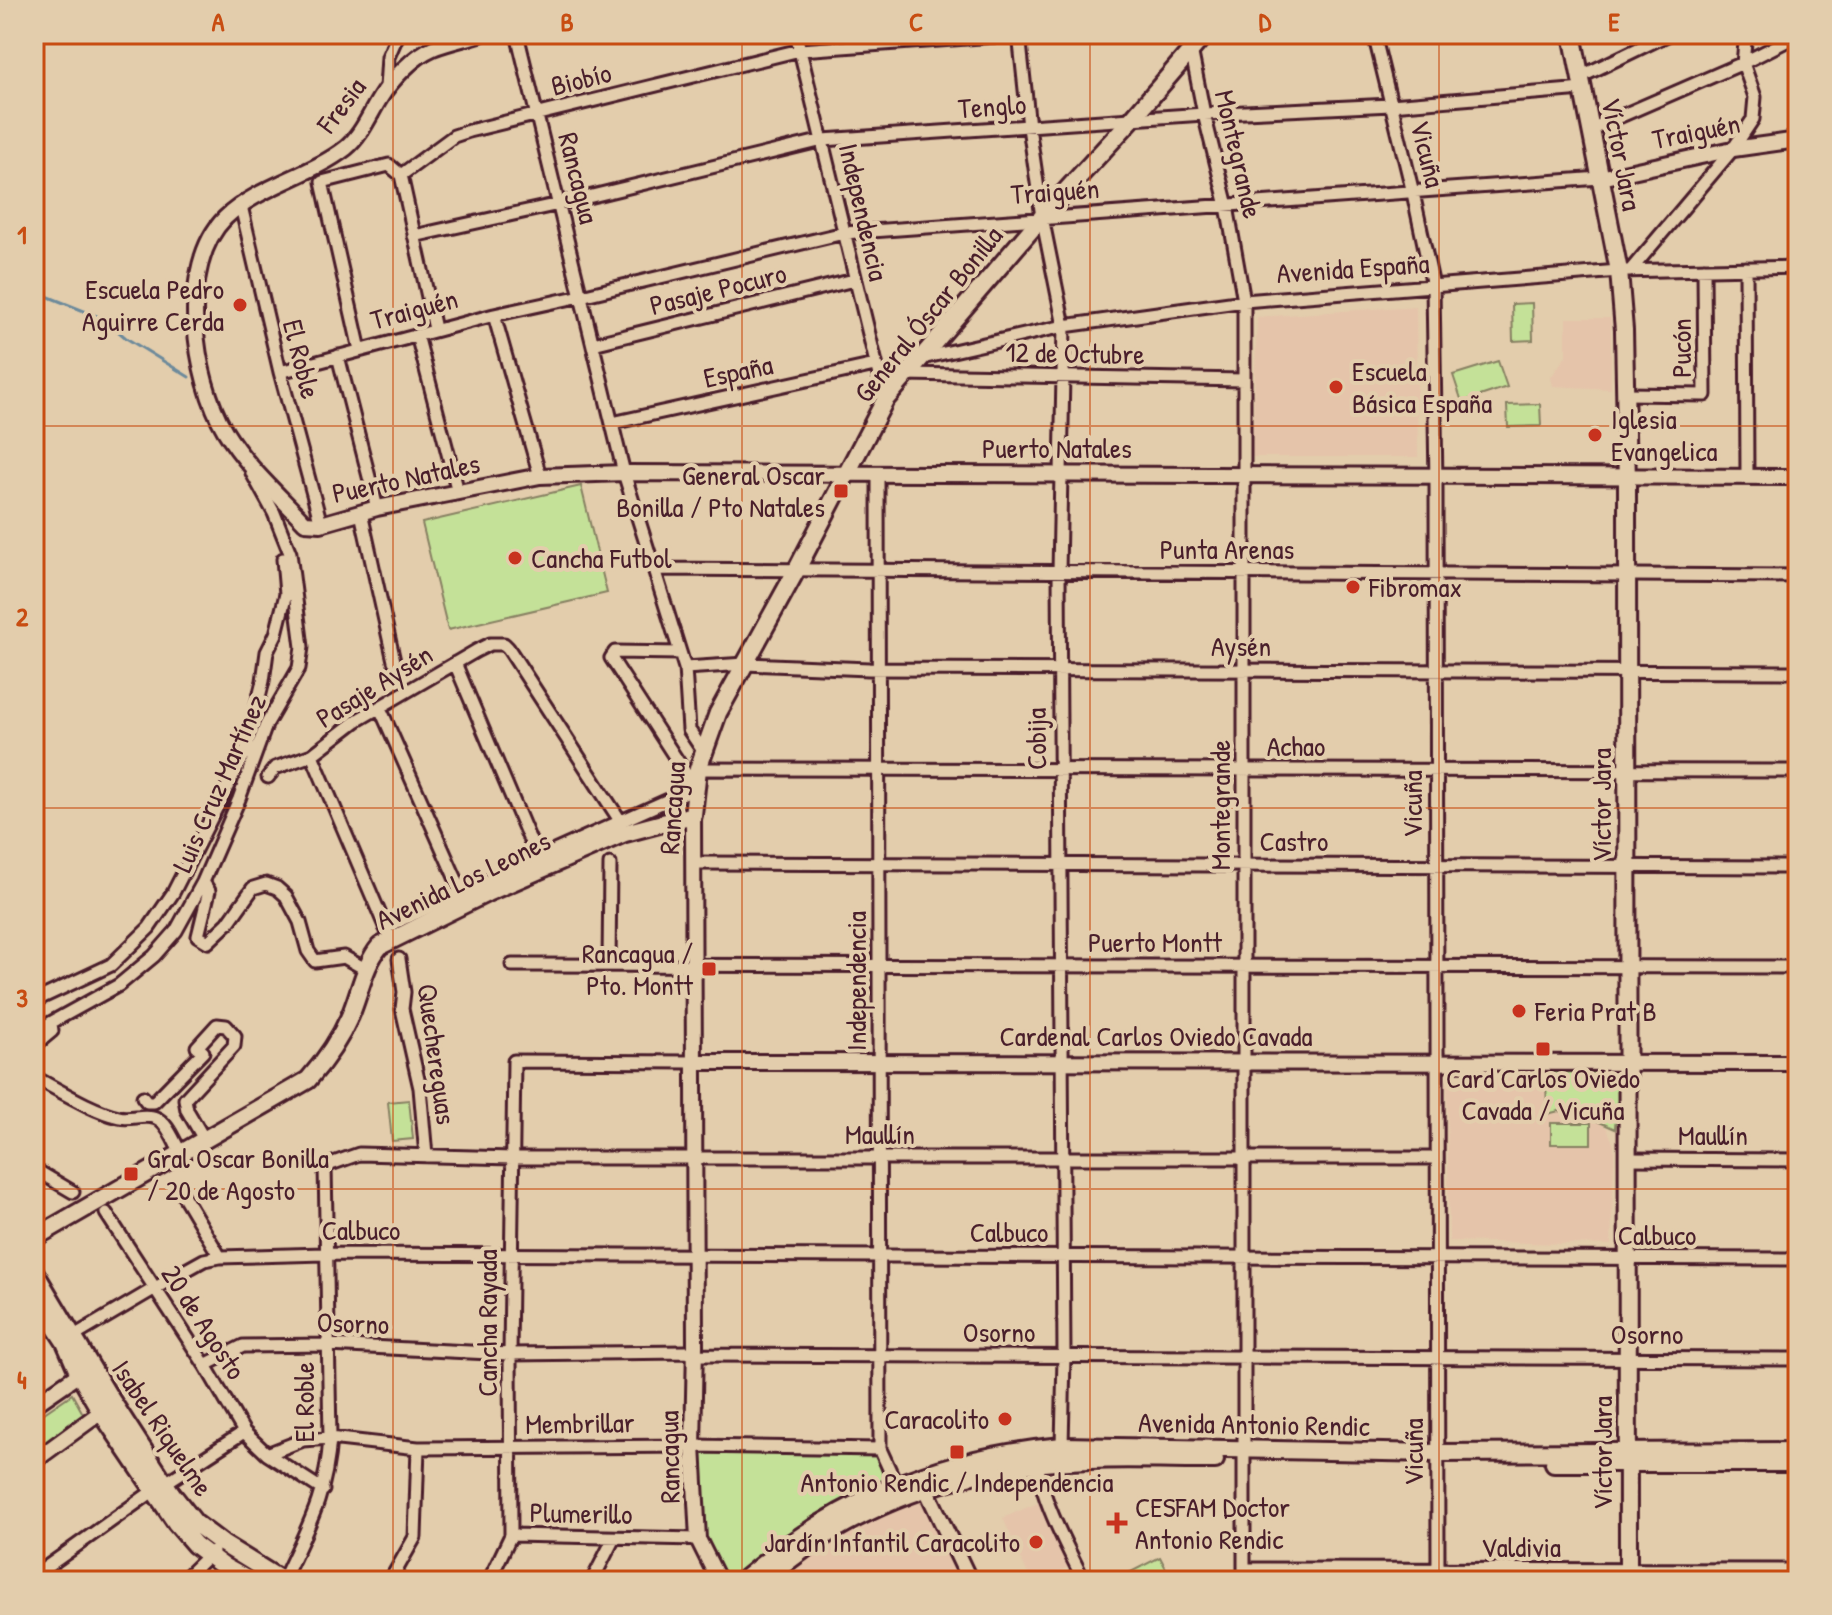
<svg xmlns="http://www.w3.org/2000/svg" width="1832" height="1615" font-family="'Patrick Hand',sans-serif">
<style>
.built{fill:#e5c4aa}
.green{fill:#c4e198;stroke:#878062;stroke-width:2}
.lines{fill:none;stroke-linecap:round;stroke-linejoin:round}
.stream{stroke:#6d8a9b;stroke-width:3}
.minor-casing{stroke:#4a1f2b;stroke-width:17}
.tertiary-casing{stroke:#4a1f2b;stroke-width:20}
.secondary-casing{stroke:#4a1f2b;stroke-width:22}
.minor{stroke:#e3cdac;stroke-width:11}
.tertiary{stroke:#e3cdac;stroke-width:14}
.secondary{stroke:#e3cdac;stroke-width:16}
.grid{fill:none;stroke:#c84d12;stroke-width:2;stroke-opacity:0.55}
.poi-dot{fill:#c8321e;stroke:#e3cdac;stroke-width:3}
.labels{text-anchor:middle;dominant-baseline:central;stroke-width:8;stroke-linejoin:round;paint-order:stroke}
.street-label{font-size:28px;fill:#4a1f2b;stroke:#e3cdac}
.poi-label{font-size:28px;fill:#4a1f2b;stroke:#e3cdac;text-anchor:start}
.neatline{fill:none;stroke:#c84d12;stroke-width:3}
.grid-label{font-size:26px;text-anchor:middle;font-weight:bold;fill:#c84d12}
</style>
<rect width="100%" height="100%" fill="#e3cdac"/>
<filter id="ink" filterUnits="userSpaceOnUse"><feTurbulence type="fractalNoise" baseFrequency=".0125" numOctaves="2"/><feDisplacementMap in="SourceGraphic" scale="16" xChannelSelector="R" yChannelSelector="G"/><feConvolveMatrix kernelMatrix="1 2 1 2 8 2 1 2 1" color-interpolation-filters="sRGB"/></filter>
<g filter="url(#ink)">
<path class="built" d="M1416,306L1418,457H1252L1257,317Z
M1566,318H1611V389L1553,386L1551,377L1566,356Z
M1447,1078H1546L1548,1114L1559,1111L1577,1112L1596,1119L1607,1128L1614,1145V1162L1611,1245L1449,1241Z
M926,1492L968,1581H767L813,1547Z
M1040,1502L1070,1566L1042,1581H1031L1003,1518Z"/>
<path class="green" d="M1532,303L1533,340L1513,341L1512,304Z
M1498,361L1507,387L1462,402L1453,375Z
M1540,404L1541,426L1508,427L1507,405Z
M581,486L607,593L448,630L422,523Z
M1549,1072L1620,1073V1107L1616,1111L1615,1129L1577,1112L1559,1111L1547,1114L1546,1078Z
M409,1100L413,1139L392,1141L388,1102Z
M1551,1123H1591V1144H1551Z
M72,1394L86,1419L34,1454V1420Z
M698,1451L876,1453L885,1482L735,1581H725L702,1538Z
M1160,1557L1172,1580L1123,1581L1121,1577Z"/>
<g class="lines">
<path class="stream" d="M34,291L104,319L126,338L189,377"/>
<g class="minor-casing">
<path id="minor" d="M517,34L624,473L685,668L689,730L703,751
M796,34L885,400
M1019,34L1029,127L1042,217L1064,326L1059,572L1064,1356L1062,1446
M1188,34L1204,114L1227,206L1244,301V1581
M1374,34L1413,193L1433,286L1436,484L1438,1581
M1580,77L1669,34
M386,88L388,57L398,34
M1591,129L1743,63L1798,35
M401,175L454,136L469,131L800,50L1023,34
M401,175L435,329
M241,206L280,372L321,524
M414,236L559,204L823,140L1204,114L1391,105L1583,89
M1746,268L1747,477
M1630,271L1733,149L1753,119L1755,97L1743,63L1745,43L1741,34
M494,315L540,476
M417,335L458,492
M593,344L854,280
M360,350L322,182L389,165L401,175
M338,356L377,508
M922,358L1064,326L1244,301L1619,271L1798,267
M280,372L494,315L581,296L844,233L1600,178
M905,374L1244,380
M1625,394L1705,395L1704,269
M612,423L875,365
M878,474L880,1449L896,1484
M361,513L394,661
M655,569L1798,576
M455,663L537,857
M685,668L745,664L869,669L1798,672
M380,708L462,893
M312,755L387,931
M698,769L1798,771
M268,777L275,768L312,755L356,721L476,651L490,644H504L508,648L621,822
M693,863L1798,867
M203,882L209,891L198,936L208,942L228,923L253,888L266,884L277,888L286,896L300,922L308,951L315,961L344,957L367,970
M385,927L695,788L611,658L615,652L680,653
M399,959L404,992L402,1009L420,1088L426,1156
M512,965L1798,967
M609,965L610,864
M34,1001L111,965L149,928L173,893L246,750L263,681L267,652L276,634L286,594L283,559
M34,1032L119,985L154,956L176,931L203,882L239,799L266,725L299,668L302,647L290,553L274,513L252,473
M34,1046L52,1031L51,1024
M34,1077C59,1090 92,1111 119,1117C131,1120 144,1113 156,1118C168,1123 174,1142 181,1153
M143,1097L147,1102H154L203,1052L197,1047L217,1025L226,1026L235,1036L234,1046L185,1099L187,1110L204,1139
M1628,1159L1798,1160
M34,1169L73,1192
M179,1188L220,1257
M106,1213L205,1365L244,1432L267,1454L303,1440L330,1438L418,1448L693,1446L880,1449
M69,1339L186,1270L204,1260L220,1257L324,1254L1798,1259
M205,1365L243,1346L328,1345L510,1354L687,1352L695,1355L1798,1359
M267,1454L323,1490
M1038,1463C1038,1493 1070,1553 1084,1581
M167,1482L244,1432
M511,1535L698,1539
M1244,1569L1798,1570
M34,1576L153,1491H160
M182,1581L213,1551
M283,1581C307,1528 326,1498 330,1438L325,1166L359,1154L513,1158H1437
M390,1581L415,1537L418,1448
M489,1581L511,1535L510,1354L514,1061L694,1062
M592,1581L614,1538"/>
</g>
<g class="tertiary-casing">
<path id="tertiary" d="M480,34C464,39 448,42 433,48C414,56 391,80 380,98C370,114 361,136 346,148C310,176 257,187 225,218C177,266 194,379 225,431C246,466 278,494 305,523L321,524L377,508L540,476L624,473L1798,477
M1600,178L1733,149L1798,140
M693,815L695,1345L693,1446L698,1539L719,1581
M694,1062L1798,1063
M34,1405L79,1374L88,1375
M34,1461L101,1412
M926,1489L970,1581"/>
</g>
<g class="secondary-casing">
<path id="secondary" d="M1572,34L1619,271L1624,330L1627,485L1628,1581
M34,1238L308,1080C324,1062 340,1039 350,1016C360,993 364,965 380,946L487,893L625,833L693,815L698,769L718,713L797,569L885,400L1042,217L1132,119L1205,34
M34,1271L108,1395L172,1494L195,1523L223,1544L283,1581
M34,1295L65,1342L79,1374L101,1412L176,1523L195,1545L223,1566L250,1581
M1554,1463H1798
M742,1581C837,1500 938,1457 1062,1446L1437,1453L1798,1451
M765,1581C839,1513 944,1473 1043,1463C1100,1457 1158,1460 1215,1460"/>
</g>
<use href="#minor" class="minor"/>
<use href="#tertiary" class="tertiary"/>
<use href="#secondary" class="secondary"/>
</g>
</g>
<path class="grid" d="M393,34V1581M742,34V1581M1090,34V1581M1439,34V1581M34,426H1798M34,808H1798M34,1189H1798"/>
<g class="poi-dot">
<circle cx="240" cy="305" r="8"/>
<circle cx="1336" cy="387" r="8"/>
<circle cx="1595" cy="435" r="8"/>
<rect x="833" y="483" width="16" height="16" rx="4"/>
<circle cx="515" cy="558" r="8"/>
<circle cx="1353" cy="587" r="8"/>
<rect x="701" y="961" width="16" height="16" rx="4"/>
<circle cx="1519" cy="1011" r="8"/>
<rect x="1535" y="1041" width="16" height="16" rx="4"/>
<rect x="123" y="1166" width="16" height="16" rx="4"/>
<circle cx="1005" cy="1419" r="8"/>
<rect x="949" y="1444" width="16" height="16" rx="4"/>
<path d="M1113 1511h8v8h8v8h-8v8h-8v-8h-8v-8h8z"/>
<circle cx="1036" cy="1542" r="8"/>
</g>
<g class="labels">
<g class="street-label">
<text transform="translate(581 79) rotate(-14)">Biobío</text>
<text transform="translate(341 105) rotate(-53)">Fresia</text>
<text transform="translate(992 106) rotate(-4)">Tenglo</text>
<text transform="translate(1696 131) rotate(-11)">Traiguén</text>
<text transform="translate(1239 154) rotate(77)">Montegrande</text>
<text transform="translate(1428 154) rotate(76)">Vicuña</text>
<text transform="translate(1622 154) rotate(79)">Víctor Jara</text>
<text transform="translate(579 178) rotate(76)">Rancagua</text>
<text transform="translate(1055 191) rotate(-4)">Traiguén</text>
<text transform="translate(864 212) rotate(77)">Independencia</text>
<text transform="translate(1353 268) rotate(-4)">Avenida España</text>
<text transform="translate(718 289) rotate(-14)">Pasaje Pocuro</text>
<text transform="translate(414 309) rotate(-15)">Traiguén</text>
<text transform="translate(928 314) rotate(-51)">General Óscar Bonilla</text>
<text transform="translate(1681 348) rotate(-90)">Pucón</text>
<text transform="translate(1075 353) rotate(1)">12 de Octubre</text>
<text transform="translate(302 359) rotate(76)">El Roble</text>
<text transform="translate(738 371) rotate(-12)">España</text>
<text x="1057" y="448">Puerto Natales</text>
<text transform="translate(406 478) rotate(-12)">Puerto Natales</text>
<text x="1227" y="549">Punta Arenas</text>
<text x="1241" y="646">Aysén</text>
<text transform="translate(374 686) rotate(-32)">Pasaje Aysén</text>
<text transform="translate(1036 739) rotate(-91)">Cobija</text>
<text x="1296" y="746">Achao</text>
<text transform="translate(219 783) rotate(-66)">Luis Cruz Martínez</text>
<text transform="translate(1412 804) rotate(-90)">Vicuña</text>
<text transform="translate(1220 805) rotate(-90)">Montegrande</text>
<text transform="translate(1601 805) rotate(-90)">Víctor Jara</text>
<text transform="translate(672 808) rotate(-86)">Rancagua</text>
<text x="1294" y="841">Castro</text>
<text transform="translate(463 880) rotate(-26)">Avenida Los Leones</text>
<text x="1155" y="942">Puerto Montt</text>
<text transform="translate(856 981) rotate(-90)">Independencia</text>
<text x="1156" y="1036">Cardenal Carlos Oviedo Cavada</text>
<text transform="translate(437 1054) rotate(82)">Quechereguas</text>
<text x="880" y="1134">Maullín</text>
<text x="1713" y="1135">Maullín</text>
<text x="361" y="1230">Calbuco</text>
<text x="1009" y="1232">Calbuco</text>
<text x="1657" y="1235">Calbuco</text>
<text transform="translate(204 1322) rotate(57)">20 de Agosto</text>
<text transform="translate(353 1323) rotate(2)">Osorno</text>
<text transform="translate(487 1323) rotate(-90)">Cancha Rayada</text>
<text x="999" y="1332">Osorno</text>
<text x="1647" y="1334">Osorno</text>
<text transform="translate(304 1402) rotate(-90)">El Roble</text>
<text transform="translate(580 1423) rotate(-1)">Membrillar</text>
<text transform="translate(1254 1424) rotate(1)">Avenida Antonio Rendic</text>
<text transform="translate(163 1428) rotate(56)">Isabel Riquelme</text>
<text transform="translate(1413 1452) rotate(-90)">Vicuña</text>
<text transform="translate(1602 1453) rotate(-90)">Víctor Jara</text>
<text transform="translate(669 1457) rotate(-91)">Rancagua</text>
<text transform="translate(581 1513) rotate(1)">Plumerillo</text>
<text x="1521" y="1547">Valdivia</text>
</g>
<g class="poi-label">
<text x="224" y="289" text-anchor="end">Escuela Pedro<tspan x="224" dy="32">Aguirre Cerda</tspan></text>
<text x="1352" y="371">Escuela<tspan x="1352" dy="32">Básica España</tspan></text>
<text x="1611" y="419">Iglesia<tspan x="1611" dy="32">Evangelica</tspan></text>
<text x="825" y="475" text-anchor="end">General Oscar<tspan x="825" dy="32">Bonilla / Pto Natales</tspan></text>
<text x="531" y="558">Cancha Futbol</text>
<text x="1369" y="587">Fibromax</text>
<text x="693" y="953" text-anchor="end">Rancagua /<tspan x="693" dy="32">Pto. Montt</tspan></text>
<text x="1535" y="1011">Feria Prat B</text>
<text x="1543" y="1078" text-anchor="middle">Card Carlos Oviedo<tspan x="1543" dy="32">Cavada / Vicuña</tspan></text>
<text x="147" y="1158">Gral Oscar Bonilla<tspan x="147" dy="32">/ 20 de Agosto</tspan></text>
<text x="989" y="1419" text-anchor="end">Caracolito</text>
<text x="957" y="1482" text-anchor="middle">Antonio Rendic / Independencia</text>
<text x="1135" y="1507">CESFAM Doctor<tspan x="1135" dy="32">Antonio Rendic</tspan></text>
<text x="1020" y="1542" text-anchor="end">Jardín Infantil Caracolito</text>
</g>
</g>
<rect width="1832" height="1615" fill="none" stroke="#e3cdac" stroke-width="88"/>
<rect x="44" y="44" width="1744" height="1527" class="neatline"/>
<g class="grid-label">
<text x="218" y="31">A</text>
<text x="567" y="31">B</text>
<text x="916" y="31">C</text>
<text x="1265" y="31">D</text>
<text x="1614" y="31">E</text>
<text x="22" y="244">1</text>
<text x="22" y="626">2</text>
<text x="22" y="1007">3</text>
<text x="22" y="1389">4</text>
</g>
</svg>
